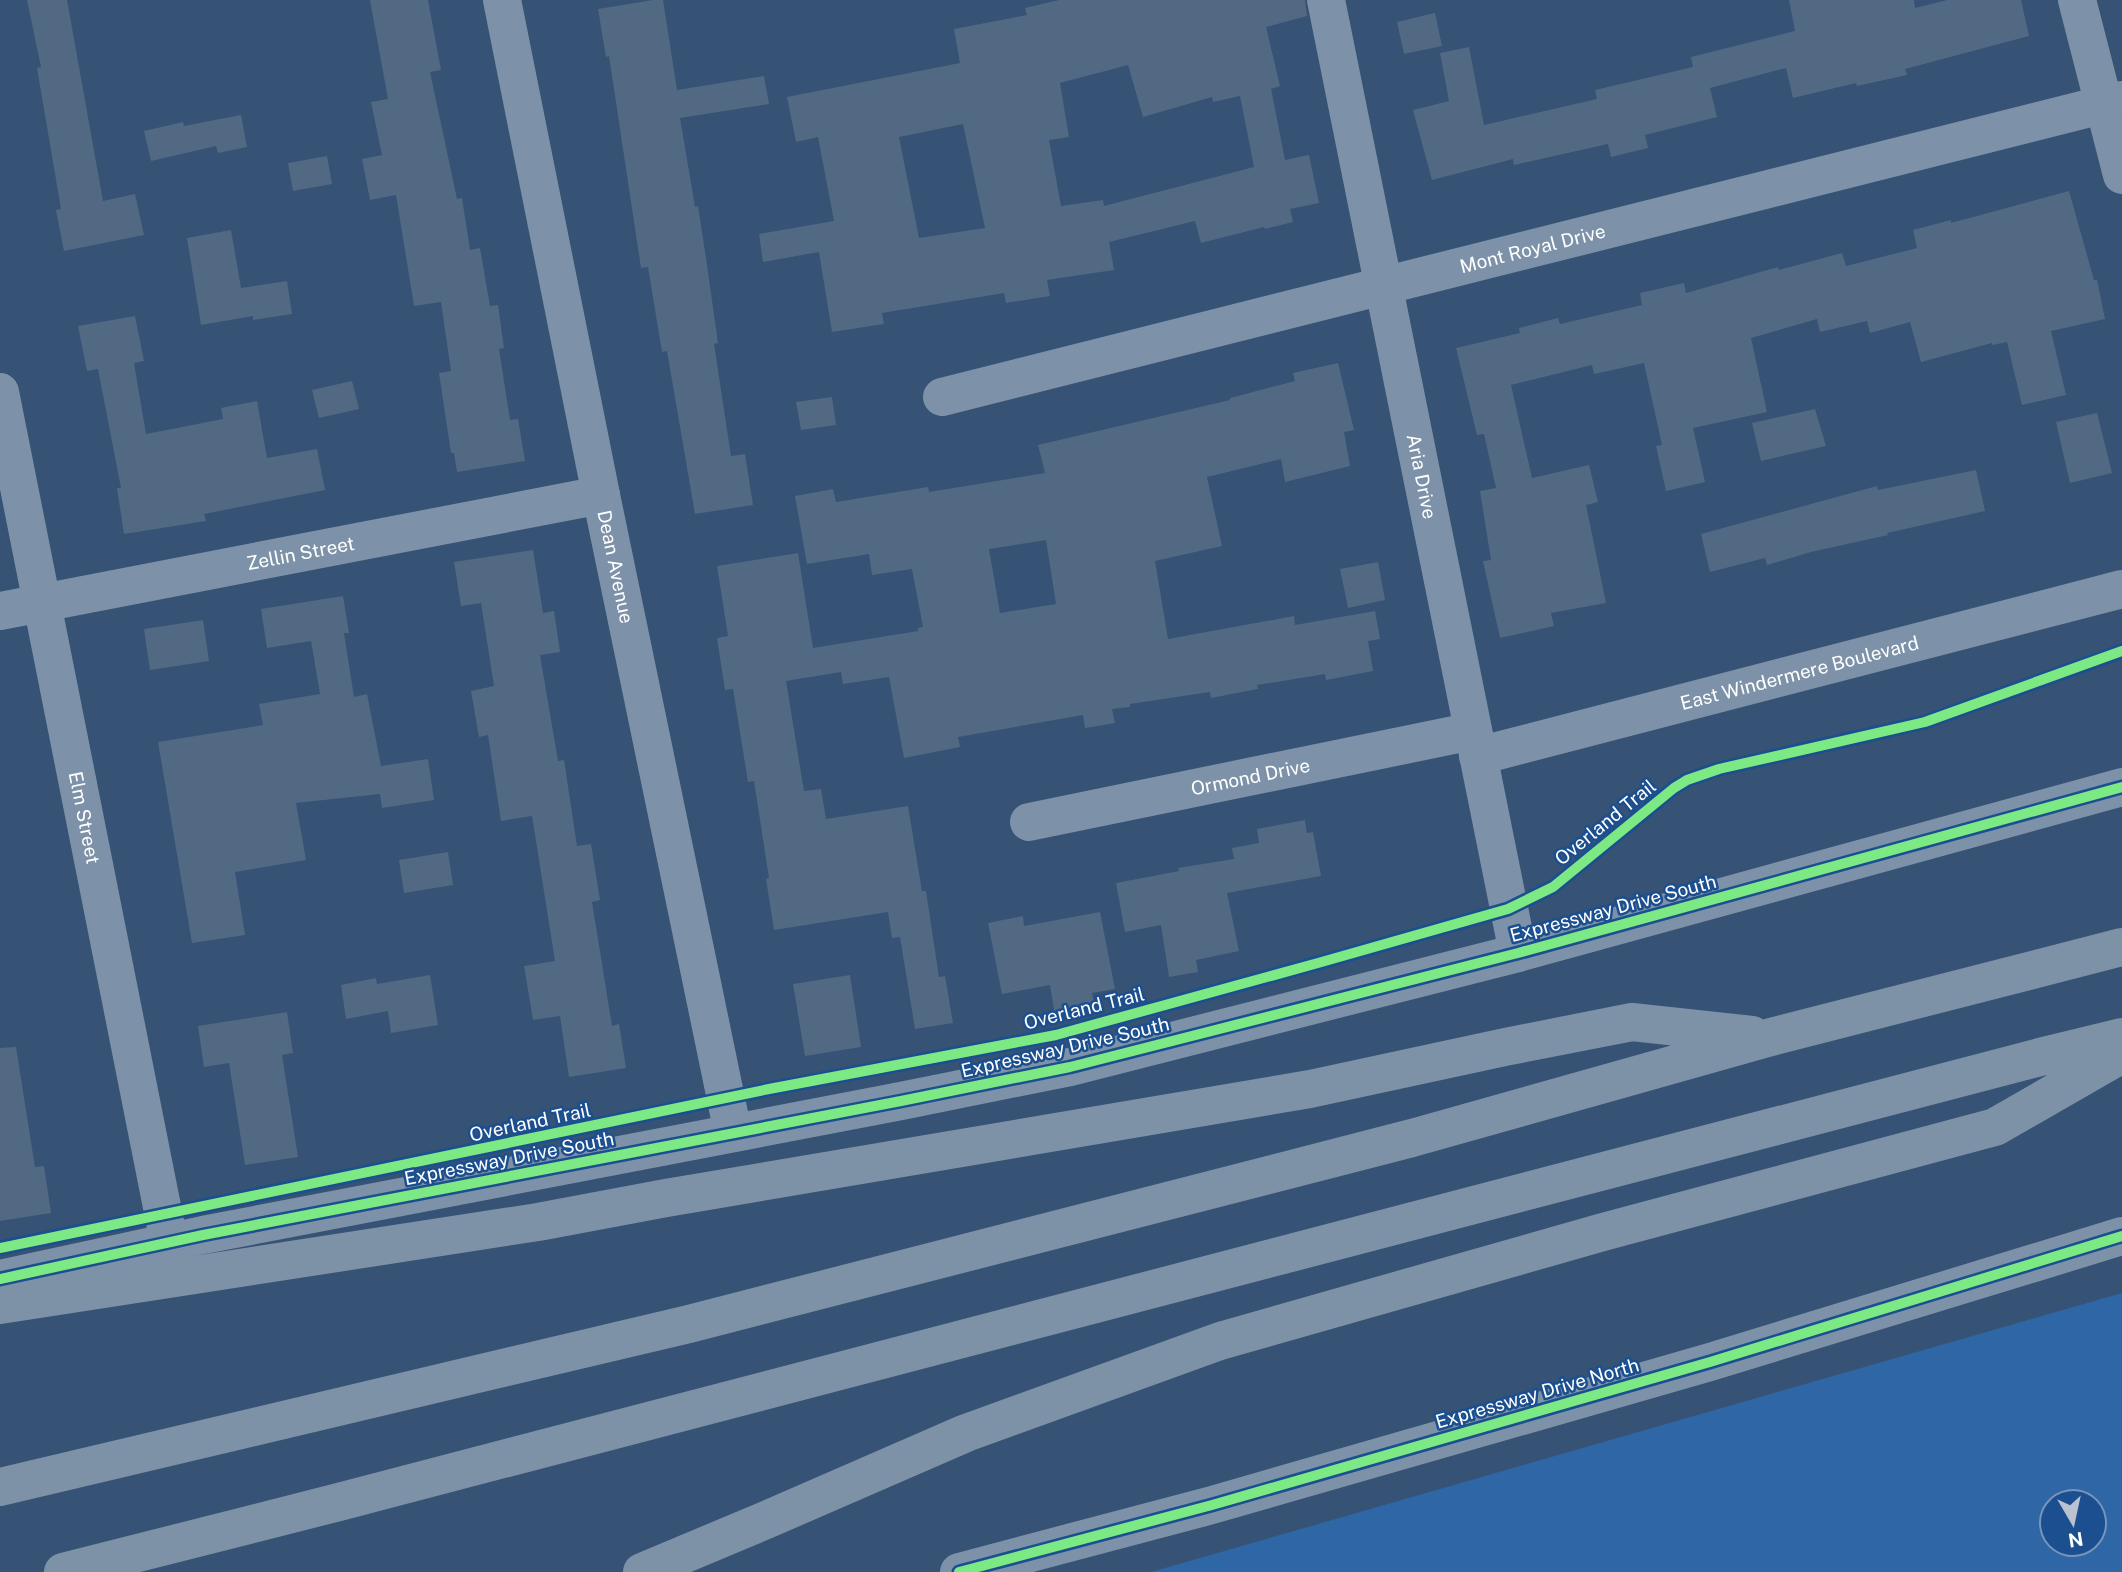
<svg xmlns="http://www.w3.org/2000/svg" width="2122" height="1572" font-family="'Public Sans',sans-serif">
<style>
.green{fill:#2f66a5;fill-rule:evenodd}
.building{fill:#526984;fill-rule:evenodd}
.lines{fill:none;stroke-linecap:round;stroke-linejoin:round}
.minor{stroke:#7d92a8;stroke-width:38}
.tertiary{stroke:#7d92a8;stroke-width:38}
.motorway{stroke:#7e92a7;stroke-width:38}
.cycleway-casing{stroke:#1b4f8f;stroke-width:15}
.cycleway{stroke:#7ce984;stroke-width:10}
.labels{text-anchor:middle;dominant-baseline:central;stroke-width:5;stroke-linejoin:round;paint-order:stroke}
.street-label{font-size:19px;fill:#fff;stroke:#1b4f8f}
</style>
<rect width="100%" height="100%" fill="#365274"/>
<path class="green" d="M2122,1293V1572H1151ZM2052,1502H2094V1544H2052Z"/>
<path class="building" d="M27,0H67L103,201L135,194L144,235L64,251L56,210L61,209L37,68L41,67Z
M370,0H428L441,70L430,72L440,119L457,199L462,198L470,250L480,248L490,306L498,305L504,348L499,349L510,420L518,419L525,461L457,472L454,453H451L439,373L451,371L441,302L414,306L396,195L370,200L362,159L382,155L371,102L388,99Z
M653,0H663L677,90L764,76L769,104L680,118L695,207L698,206L706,258L718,343L714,344L731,456L745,454L753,505L695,514L667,351L662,352L648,267L641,268L609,56L606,57L598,9Z
M1059,0H1305L1307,16L1266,27L1280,86L1271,89L1285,160L1309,155L1319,203L1290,209L1293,222L1265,229L1264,227L1201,243L1195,221L1109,242L1114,270L1047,280L1050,296L1006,303L1004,293L882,313L884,324L832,332L819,252L763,262L759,234L834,221L818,137L796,142L787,97L960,63L954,29L1027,15L1025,8ZM1128,65L1143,117L1212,97L1213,102L1240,96L1254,167L1104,206L1103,200L1061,206L1049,140L1069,137L1060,83ZM963,124L985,228L919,238L899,137Z
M1789,0H1914L1915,8L1947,0H2021L2029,36L1905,69L1907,75L1857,86L1856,83L1793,98L1786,68L1710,88L1717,117L1645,135L1648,148L1611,157L1608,144L1514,165L1513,159L1432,180L1413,110L1449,101L1440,53L1469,47L1484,125L1597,99L1595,90L1693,67L1691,57L1795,31Z
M1435,13L1442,46L1404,54L1397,22Z
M241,115L247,147L218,153L216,146L151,161L144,131L183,122L184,126Z
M327,156L332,184L293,191L288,163Z
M2069,191L2094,280H2097L2105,319L2051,331L2066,395L2022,405L2007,342L1992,345V343L1921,362L1910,322L1870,333L1867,321L1820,332L1817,319L1751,338L1767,412L1693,428L1705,482L1666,491L1656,446L1662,445L1644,363L1594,374L1592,365L1511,385L1532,478L1589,465L1598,502L1586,505L1606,603L1551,613L1554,626L1500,638L1483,561L1491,560L1480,491L1496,488L1484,434L1477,435L1456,348L1520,333L1519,328L1558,318L1560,324L1642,305L1640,293L1684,283L1686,293L1778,267L1779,270L1842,253L1846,266L1917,248L1913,230L1951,220V223Z
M231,230L241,288L287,281L292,314L253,320V316L201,325L187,238Z
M135,316L144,361L134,363L146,434L223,419L221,408L257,401L267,458L317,449L325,490L204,514L206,521L124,534L117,488H121L98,369L87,371L78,326Z
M1338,363L1354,430L1344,432L1350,466L1285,482L1281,459L1207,477L1222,546L1155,561L1168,639L1294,616L1295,625L1375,611L1380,639L1368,641L1373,671L1326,680L1325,674L1257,685L1258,689L1211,698L1210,692L1130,704V707L1112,709L1115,723L1085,728L1083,715L958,737L960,747L904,758L889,677L843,684L841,672L786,681L804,791L821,789L826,819L908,806L922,891H926L939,977L945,976L953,1023L915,1029L900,937L892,938L888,912L774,930L766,879L769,878L754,781L748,782L733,689L725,690L717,638L728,636L717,566L798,553L813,648L918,631V628L923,627L912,569L872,575L869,554L807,564L795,496L833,489L836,502L928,487L929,492L1045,473L1038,445L1230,400V398L1295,381L1293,373ZM1046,540L1056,604L1000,613L989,549Z
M352,381L359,409L319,418L312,390Z
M832,397L836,425L801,430L796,402Z
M1815,409L1826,446L1761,461L1752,423Z
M2097,413L2112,473L2070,483L2056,422Z
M1976,470L1985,511L1887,533L1888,535L1811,552L1767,565L1765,558L1710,572L1701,534L1877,486L1878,490Z
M533,550L543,613L554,611L560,652L540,655L558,761L564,760L577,846L591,844L600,900L592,902L612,1026L619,1024L626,1068L569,1077L560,1016L533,1020L524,966L555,961L532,816L501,821L488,735L479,737L471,691L494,686L481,603L461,606L454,562Z
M1378,562L1385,600L1348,608L1340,569Z
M343,596L349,633H344L354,697L367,694L381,766L428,759L434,800L382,808L380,794L296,803L306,860L235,872L245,935L192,943L158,742L263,725L259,704L320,694L311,641L267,648L261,609Z
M203,620L209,661L150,670L144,629Z
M1305,820L1307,833L1313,832L1321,876L1227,893L1239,951L1196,960L1198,972L1169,977L1161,925L1125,932L1116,883L1179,871L1178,868L1234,859L1232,848L1259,843L1257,829Z
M448,852L453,885L404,893L399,860Z
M1100,912L1115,989L1092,993L1095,1008L1055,1016L1050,985L1002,994L988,923L1023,916L1024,926Z
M430,975L438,1025L391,1033L388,1011L346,1019L341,985L376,978L377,984Z
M850,975L861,1047L805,1056L793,984Z
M287,1012L293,1053L282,1055L298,1157L245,1165L229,1063L204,1067L198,1026Z
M16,1047L35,1167L44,1166L51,1213L0,1221V1048Z"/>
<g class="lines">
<g class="minor">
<path id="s1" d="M502,0L601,495L733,1133"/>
<path id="s2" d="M1326,0L1518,953"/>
<path d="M2077,0L2122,175"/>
<path id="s3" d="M0,392L169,1242"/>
<path id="s4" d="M942,397L2122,100"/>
<path id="s5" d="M0,611L601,495"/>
<path id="s6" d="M1478,756L2122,589"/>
<path id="s7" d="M1029,822L1473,731"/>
</g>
<path class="tertiary" d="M0,1279L203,1235L901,1101L1070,1067L1518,953L2122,787
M959,1572L1212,1505L1710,1362L2122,1236"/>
<path class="motorway" d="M0,1305L538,1222L666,1198L1310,1089L1505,1047L1632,1022L1752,1035
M0,1487L689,1324L1412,1138L1771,1037L2122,947
M63,1572L335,1503L2040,1057L2122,1037
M642,1572L766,1520L966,1433L1220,1341L1603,1232L1995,1127L2122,1054"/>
<g class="cycleway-casing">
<path id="cycleway" d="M0,1248L769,1089L1056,1035L1318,963L1508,909L1553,887L1674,788L1687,780L1719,769L1925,722L2122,651
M0,1279L203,1235L901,1101L1070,1067L1518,953L2122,787
M959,1572L1212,1505L1710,1362L2122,1236"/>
</g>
<use href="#cycleway" class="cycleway"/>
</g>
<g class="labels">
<g class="street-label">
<text stroke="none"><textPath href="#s4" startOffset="609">Mont Royal Drive</textPath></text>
<text stroke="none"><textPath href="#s2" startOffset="486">Aria Drive</textPath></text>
<text stroke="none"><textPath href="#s5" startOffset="306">Zellin Street</textPath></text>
<text stroke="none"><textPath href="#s1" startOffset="578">Dean Avenue</textPath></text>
<text stroke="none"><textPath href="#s6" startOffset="332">East Windermere Boulevard</textPath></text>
<text stroke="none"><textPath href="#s7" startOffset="226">Ormond Drive</textPath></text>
<text stroke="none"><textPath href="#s3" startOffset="434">Elm Street</textPath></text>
<text transform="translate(1605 822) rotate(-39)">Overland Trail</text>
<text transform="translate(1613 908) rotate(-15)">Expressway Drive South</text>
<text transform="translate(1084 1008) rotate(-14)">Overland Trail</text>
<text transform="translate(1065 1047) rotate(-13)">Expressway Drive South</text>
<text transform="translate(530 1122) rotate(-12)">Overland Trail</text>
<text transform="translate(509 1158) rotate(-11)">Expressway Drive South</text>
<text transform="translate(1537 1393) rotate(-16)">Expressway Drive North</text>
</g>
</g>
<g transform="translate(2073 1523) rotate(171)"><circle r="33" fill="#1b4f8f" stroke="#7695bc" stroke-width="2"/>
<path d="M0-5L12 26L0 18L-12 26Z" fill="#b9c2ce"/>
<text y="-10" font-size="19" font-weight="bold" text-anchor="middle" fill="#ffffff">N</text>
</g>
</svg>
